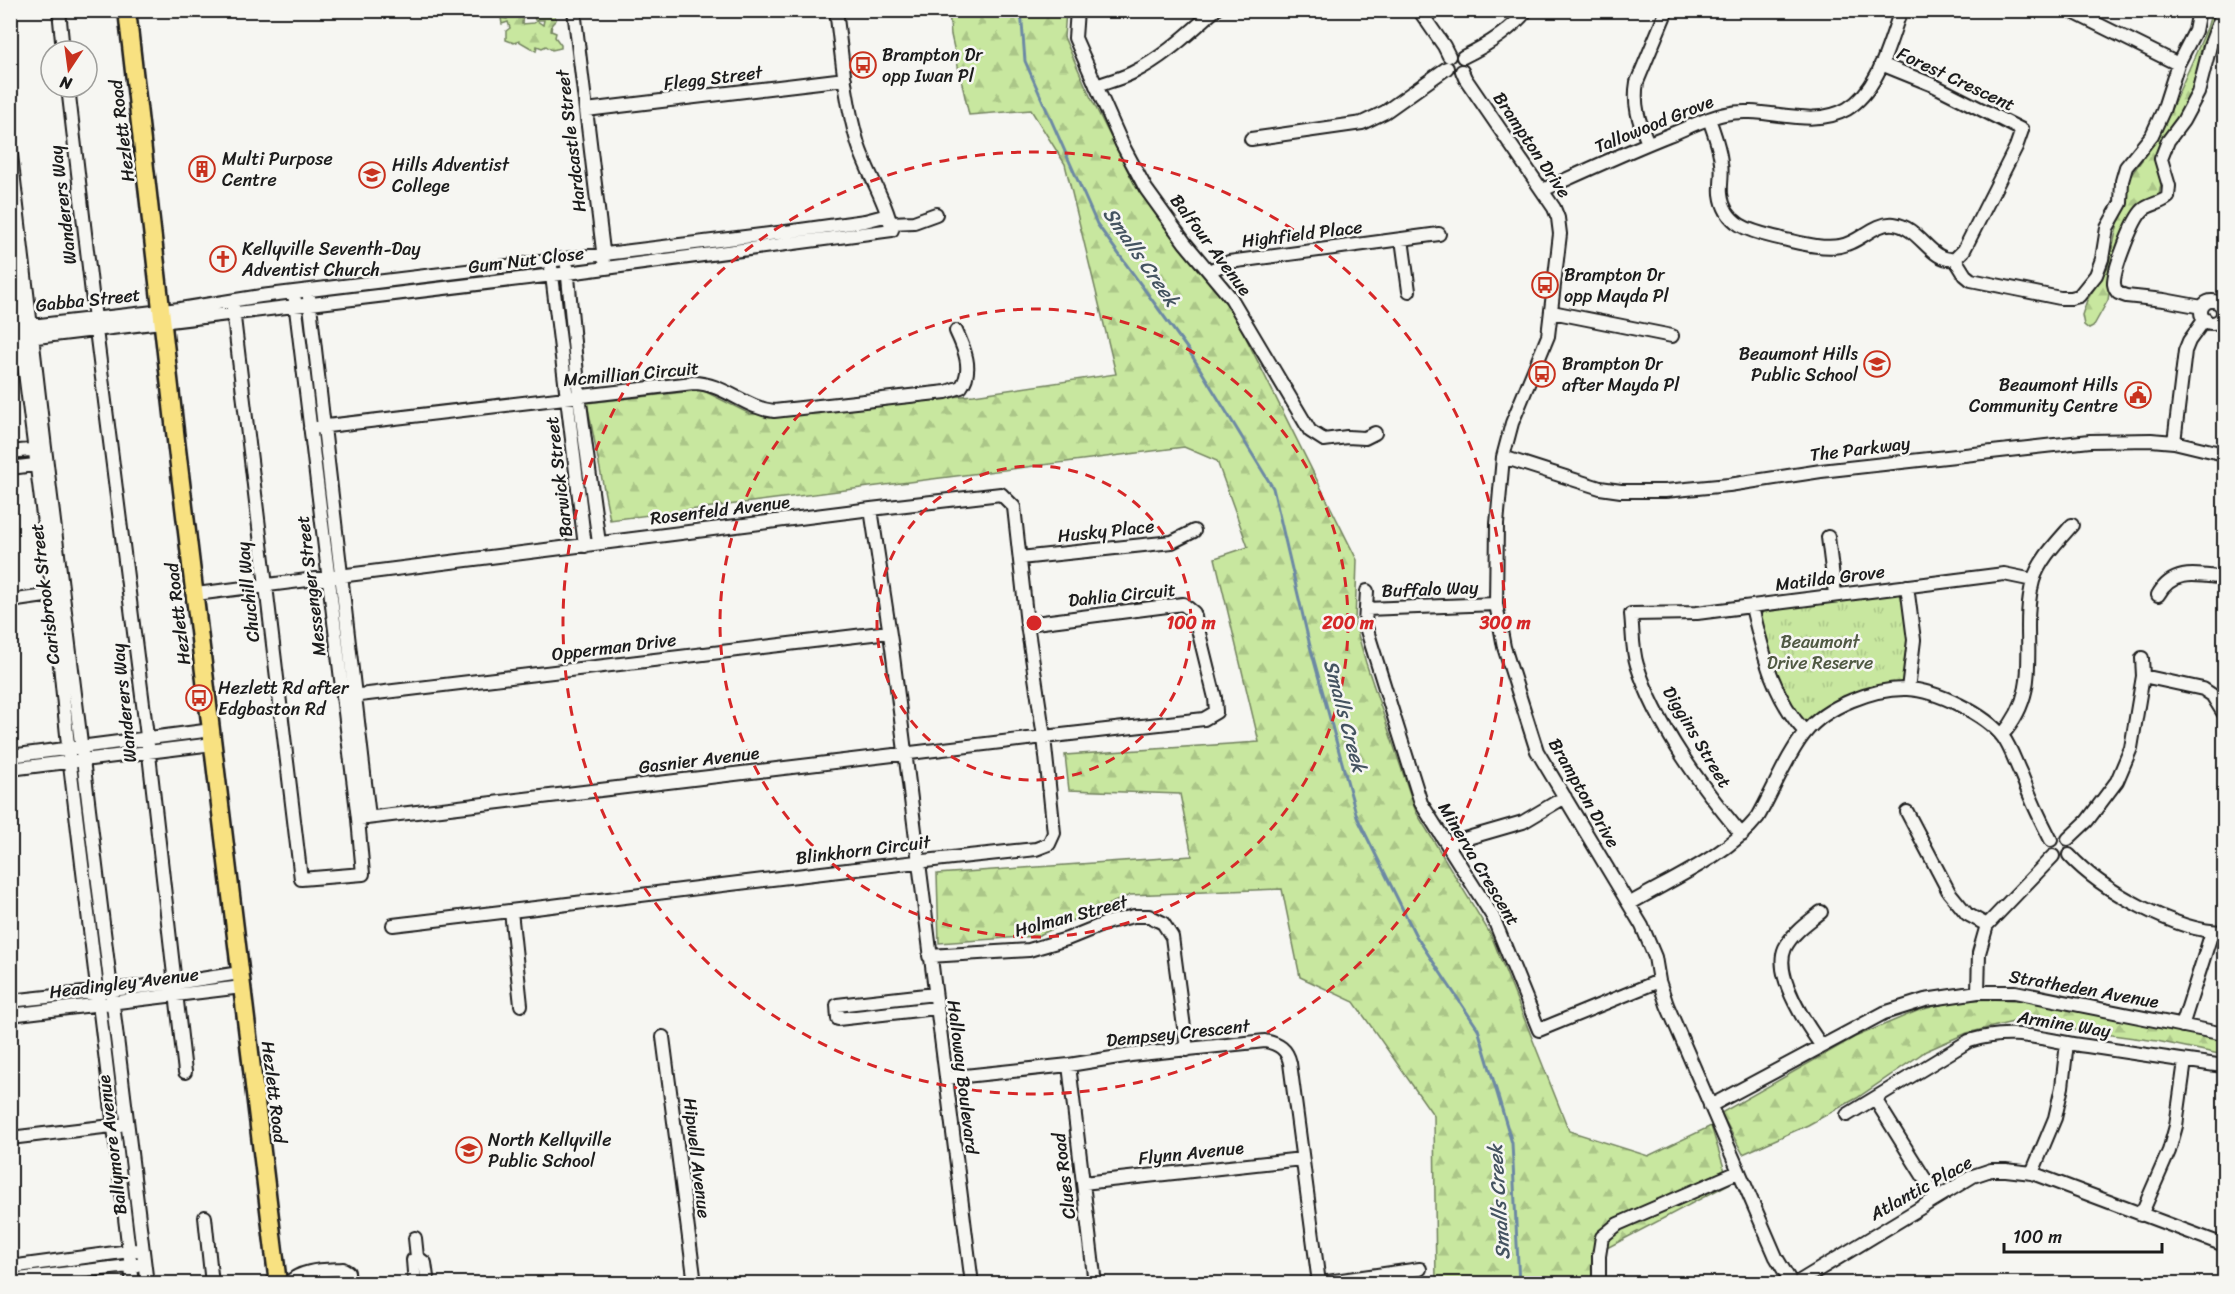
<svg xmlns="http://www.w3.org/2000/svg" width="2235" height="1294" font-family="Sriracha,sans-serif">
<style>
.forest{fill:url(#forest-firs);stroke:#72825e;stroke-width:1.5}
.park{fill:url(#park-tufts);stroke:#72825e;stroke-width:1.5}
.lines{fill:none;stroke-linecap:round;stroke-linejoin:round}
.stream{stroke:#6c89a4;stroke-width:3}
.minor-casing{stroke:#1c1c1c;stroke-width:16}
.major-casing{stroke:#1c1c1c;stroke-width:21}
.minor{stroke:#f6f6f2;stroke-width:12}
.major{stroke:#f8e181;stroke-width:16}
.ring{fill:none;stroke:#d62828;stroke-width:3;stroke-dasharray:10 8}
.labels{text-anchor:middle;dominant-baseline:central;stroke-width:5;stroke-linejoin:round;paint-order:stroke}
.poi-label{font-size:18px;fill:#1c1c1c;stroke:#f6f6f2;text-anchor:start}
.street-label{font-size:18px;fill:#1c1c1c;stroke:#f6f6f2}
.park-label{font-size:18px;fill:#505943;stroke:#f6f6f2}
.water-label{font-size:20px;font-style:italic;fill:#445360;stroke:#f6f6f2}
.centre{fill:#d62828;stroke:#f6f6f2;stroke-width:3}
.ring-label{font-size:18px;text-anchor:middle;font-weight:bold;fill:#d62828;stroke:#f6f6f2;stroke-width:5;stroke-linejoin:round;paint-order:stroke}
</style>
<defs>
<pattern id="forest-firs" width="22" height="20" patternUnits="userSpaceOnUse" patternTransform="scale(1.5)"><rect width="22" height="20" fill="#c8e79f"/><path d="M5 1l3.5 6h-7zM16 11l3.5 6h-7z" fill="#abc688"/></pattern>
<pattern id="park-tufts" width="24" height="20" patternUnits="userSpaceOnUse" patternTransform="scale(1.5)"><rect width="24" height="20" fill="#c8e79f"/><path d="M3 7l-1-3M5 7V3M7 7l1-3M15 17l-1-3M17 17v-4M19 17l1-3" fill="none" stroke="#abc688"/></pattern>
</defs>
<rect width="100%" height="100%" fill="#f6f6f2"/>
<filter id="ink" filterUnits="userSpaceOnUse"><feTurbulence type="fractalNoise" baseFrequency=".0167" numOctaves="2"/><feDisplacementMap in="SourceGraphic" scale="12" xChannelSelector="R" yChannelSelector="G"/><feConvolveMatrix kernelMatrix="1 2 1 2 8 2 1 2 1" color-interpolation-filters="sRGB"/></filter>
<g filter="url(#ink)">
<path class="forest" d="M508,11H525H523L522,24L534,23L537,21L543,25L544,20H535L532,11H553L556,20L552,24L551,31L556,33L555,37L561,45V48L552,50L546,46L542,48L537,46L536,51L519,41L514,43L506,40V31L510,28L508,22L502,24L501,18L507,19L510,12Z
M949,11H1066L1064,37L1090,96L1136,187L1232,310L1357,560L1355,624L1366,663L1416,812L1491,935L1569,1131L1648,1156L1711,1126L1729,1184L1603,1250L1601,1283H1436L1434,1116L1354,1002L1300,977L1282,889L1130,895L1037,936L939,943L937,874L1192,856L1180,794L1069,790L1065,755L1259,742L1215,558L1248,547L1217,461L1184,447L610,520L587,403L702,390L750,414L974,395L1116,374L1065,164L1031,110L969,115L951,35Z
M2212,11H2219L2191,91L2157,161L2161,184L2159,195L2141,203L2134,210L2112,274L2108,300L2093,327L2089,329L2084,325L2082,315L2087,300L2108,267L2128,179L2150,149L2174,103L2207,28Z
M1987,999L2042,1001L2224,1040V1055L2157,1041L2013,1022L1967,1033L1926,1051L1857,1098L1808,1125L1743,1154L1721,1113L1855,1037L1917,1011L1949,1002Z"/>
<path class="park" d="M1902,591L1910,642L1904,679C1893,692 1860,690 1842,698C1830,703 1819,714 1808,722H1803L1797,717L1772,669L1760,615L1766,610Z"/>
<g class="lines">
<path class="stream" d="M1021,10L1025,61L1097,224L1189,351L1273,488L1310,646L1357,817L1416,936L1478,1029L1512,1143L1519,1284"/>
<g class="minor-casing">
<path id="minor" d="M59,10L63,51
M574,10L604,259
M1077,10L1075,38L1122,144L1146,189L1185,243L1231,298L1310,431L1324,440L1347,437L1365,438L1375,433
M1419,10L1444,46L1449,56
M2069,10L2178,64L2195,31L2199,10
M1463,57C1486,46 1511,30 1527,10
M1462,71L1465,78L1554,208L1558,218L1560,234L1548,336L1512,423L1503,457L1497,524L1496,604L1504,647L1537,751L1642,926L1655,957L1659,981L1667,1005L1776,1257L1792,1284
M1096,86C1107,82 1120,79 1132,73C1163,58 1189,33 1215,10
M68,87L95,319
M586,110L845,79
M1709,119C1714,133 1720,148 1721,163C1723,173 1720,184 1721,194C1725,228 1755,232 1782,239C1801,243 1821,249 1840,246C1860,243 1874,222 1894,224C1920,227 1931,263 1955,259L1964,250L2016,147L2022,130L1933,85L1881,64
M1251,139L1362,123L1385,112L1447,68
M1648,143C1639,122 1633,105 1637,82L1667,10
M10,146L45,448L147,1284
M1543,190C1585,171 1626,152 1669,135C1687,128 1706,118 1725,114C1764,105 1810,130 1847,109C1879,90 1889,43 1901,10
M891,223L914,222L936,214
M1402,239L1409,291
M10,253L53,595L70,765L133,1284
M1955,259L1965,275L1971,280L2060,298H2071L2079,296L2096,275L2102,259L2107,228L2121,203L2122,181L2126,167L2152,135L2163,111L2178,64
M567,266L579,396L599,543
M551,267L585,546
M1209,271L1229,262L1439,234
M309,297L369,817
M232,301L301,879L363,874L358,819L294,293
M2201 312a11 11 0 1 1 22 0a11 11 0 1 1-22 0Z
M2202,307L2164,300L2126,296L2118,293C2115,289 2115,289 2114,284C2113,271 2133,219 2143,210C2149,204 2160,204 2168,197L2169,186L2161,159L2168,141L2183,121L2198,93L2210,46L2222,14L2224,15
M1552,312L1672,336
M24,325H40L180,309L261,296L786,232L865,221L888,215
M96,330L146,728L185,1072
M20,339L553,275L892,230C886,200 867,173 858,144C845,101 842,55 836,10
M310,428L693,383C724,383 744,408 774,411L946,392L961,387C974,370 964,348 956,331
M2174,442L2185,351L2189,341L2205,319
M10,452L39,449
M1503,457L1600,488L1621,491H1665L1729,485L1821,471L2090,441L2151,440L2174,442L2224,454
M10,468L43,464
M1828,537L1835,594
M1020,558L1172,542L1194,531
M1907,586L1914,640L1908,689
M1367,591L1365,624L1421,803L1493,917L1539,1030L1659,981
M196,594L871,509L892,648L972,1284
M2158,595C2173,568 2198,575 2224,578
M10,601L59,594
M1752,607C1763,652 1772,696 1805,732
M1366,609L1496,604
M2143,676L2203,689L2212,695L2224,714
M343,697L889,632
M2002,735C2046,686 2018,637 2033,581C2039,560 2058,541 2072,525
M10,756L212,730
M10,769L213,744
M1907,812L1949,892L1967,914L1987,925
M358,819L1044,737L1204,719L1216,712L1215,698L1194,613L1183,604L1027,624
M1742,835C1701,786 1657,727 1637,665C1632,650 1633,631 1631,614L1697,613L2004,574L2033,580
M2068,839L2087,821L2117,781L2131,748L2143,676L2142,658
M1447,844L1523,822L1565,797
M2069,855C2101,890 2177,932 2224,932
M1629,904C1672,879 1727,856 1758,817C1773,791 1787,755 1805,733C1826,706 1874,688 1907,689C1936,690 1985,714 2003,737C2011,748 2015,762 2021,774C2030,797 2040,819 2051,840
M511,911L521,1005
M393,925C608,900 821,871 1036,849L1049,844L1054,833L1044,737L1027,624L1014,507L1001,494L871,509
M929,956L1029,950L1067,939L1109,922L1134,916H1149L1163,923L1172,937L1187,1050
M1978,992L1979,953L1987,925L2053,856
M935,994L837,1005L838,1019L936,1008
M10,1001L175,983L240,973
M10,1015L242,987
M2182,1026L2212,932
M663,1037L695,1284
M1821,1045C1806,1024 1773,975 1785,948C1792,933 1809,922 1821,912
M1069,1065L1095,1284
M946,1078L1069,1065L1131,1055L1265,1041C1279,1044 1287,1049 1290,1063L1319,1283
M1875,1099L1936,1197
M1710,1106L1884,1013L1925,1000L1978,992H2015L2224,1034
M1847,1115L1969,1041C2014,1027 2043,1040 2087,1046C2133,1053 2179,1060 2224,1066
M10,1138L120,1125
M2032,1173L2055,1118L2062,1087L2067,1043
M1083,1183L1302,1159
M2141,1215L2169,1151L2176,1126L2185,1061
M205,1217L212,1284
M415,1238L417,1257
M10,1267L137,1250
M10,1280L137,1265
M288,1284C299,1269 326,1270 343,1269L348,1272L349,1284
M415,1284L413,1260L417,1257L425,1263L428,1284
M1313,1284L1420,1269
M1599,1284V1256L1602,1237L1618,1224L1738,1172
M1795,1284L1973,1176L1991,1170H2006L2032,1173L2224,1245"/>
</g>
<g class="major-casing">
<path id="major" d="M127,10L177,449L278,1284"/>
</g>
<use href="#minor" class="minor"/>
<use href="#major" class="major"/>
</g>
</g>
<g class="ring">
<circle cx="1034" cy="623" r="157"/>
<circle cx="1034" cy="623" r="314"/>
<circle cx="1034" cy="623" r="471"/>
</g>
<defs>
<g id="bus-ring" transform="scale(1.35)"><circle r="9.5" fill="#f6f6f2" stroke="#c8321e" stroke-width="1.5"/><path d="M-5-6H5V4H4V6H2V4H-2V6H-4V4H-5ZM-3.5-4V0h7V-4ZM-3.5 1.2v1.5H-2V1.2ZM2 1.2v1.5H3.5V1.2Z" fill="#c8321e"/></g>
<g id="building-ring" transform="scale(1.35)"><circle r="9.5" fill="#f6f6f2" stroke="#c8321e" stroke-width="1.5"/><path d="M-4-6H4V6H1V3H-1V6H-4ZM-2.5-4.3h1.7v1.8h-1.7ZM.8-4.3h1.7v1.8H.8ZM-2.5-1h1.7V.8h-1.7ZM.8-1h1.7V.8H.8Z" fill="#c8321e"/></g>
<g id="school-ring" transform="scale(1.35)"><circle r="9.5" fill="#f6f6f2" stroke="#c8321e" stroke-width="1.5"/><path d="M0-5L7-2L0 1L-7-2ZM-4 1L0 2.5L4 1V4Q0 6-4 4Z" fill="#c8321e"/></g>
<g id="church-ring" transform="scale(1.35)"><circle r="9.5" fill="#f6f6f2" stroke="#c8321e" stroke-width="1.5"/><path d="M-1.2-6h2.4v3.5h3.3v2.4h-3.3V6h-2.4V-.1h-3.3v-2.4h3.3Z" fill="#c8321e"/></g>
<g id="civic-ring" transform="scale(1.35)"><circle r="9.5" fill="#f6f6f2" stroke="#c8321e" stroke-width="1.5"/><path d="M-.6-6.5H3V-4.5H.6V-3L4-1V1h2V6H-6V1h2V-1L-.6-3ZM-1.2 2.5V6h2.4V2.5Z" fill="#c8321e"/></g>
</defs>
<g fill-rule="evenodd">
<use href="#bus-ring" x="863" y="65"/>
<use href="#building-ring" x="202" y="169"/>
<use href="#school-ring" x="372" y="175"/>
<use href="#church-ring" x="223" y="259"/>
<use href="#bus-ring" x="1545" y="285"/>
<use href="#school-ring" x="1877" y="364"/>
<use href="#bus-ring" x="1542" y="374"/>
<use href="#civic-ring" x="2138" y="395"/>
<use href="#bus-ring" x="199" y="698"/>
<use href="#school-ring" x="469" y="1150"/>
</g>
<g class="labels">
<g class="poi-label">
<text x="882" y="55">Brampton Dr<tspan x="882" dy="21">opp Iwan Pl</tspan></text>
<text x="222" y="159">Multi Purpose<tspan x="222" dy="21">Centre</tspan></text>
<text x="392" y="165">Hills Adventist<tspan x="392" dy="21">College</tspan></text>
<text x="242" y="249">Kellyville Seventh-Day<tspan x="242" dy="21">Adventist Church</tspan></text>
<text x="1564" y="275">Brampton Dr<tspan x="1564" dy="21">opp Mayda Pl</tspan></text>
<text x="1858" y="354" text-anchor="end">Beaumont Hills<tspan x="1858" dy="21">Public School</tspan></text>
<text x="1562" y="364">Brampton Dr<tspan x="1562" dy="21">after Mayda Pl</tspan></text>
<text x="2118" y="385" text-anchor="end">Beaumont Hills<tspan x="2118" dy="21">Community Centre</tspan></text>
<text x="218" y="688">Hezlett Rd after<tspan x="218" dy="21">Edgbaston Rd</tspan></text>
<text x="488" y="1140">North Kellyville<tspan x="488" dy="21">Public School</tspan></text>
</g>
<g class="street-label">
<text transform="translate(713 78) rotate(-7)">Flegg Street</text>
<text transform="translate(1956 79) rotate(25)">Forest Crescent</text>
<text transform="translate(1654 124) rotate(-22)">Tallowood Grove</text>
<text transform="translate(122 131) rotate(-97)">Hezlett Road</text>
<text transform="translate(571 141) rotate(-97)">Hardcastle Street</text>
<text transform="translate(1532 145) rotate(56)">Brampton Drive</text>
<text transform="translate(63 205) rotate(-97)">Wanderers Way</text>
<text transform="translate(1302 234) rotate(-7)">Highfield Place</text>
<text transform="translate(1211 245) rotate(53)">Balfour Avenue</text>
<text transform="translate(526 260) rotate(-7)">Gum Nut Close</text>
<text transform="translate(88 300) rotate(-6)">Gabba Street</text>
<text transform="translate(631 374) rotate(-5)">Mcmillian Circuit</text>
<text transform="translate(1860 449) rotate(-7)">The Parkway</text>
<text transform="translate(559 477) rotate(-97)">Barwick Street</text>
<text transform="translate(720 510) rotate(-7)">Rosenfeld Avenue</text>
<text transform="translate(1106 531) rotate(-6)">Husky Place</text>
<text transform="translate(1830 578) rotate(-7)">Matilda Grove</text>
<text transform="translate(311 586) rotate(-97)">Messenger Street</text>
<text transform="translate(1430 589) rotate(-2)">Buffalo Way</text>
<text transform="translate(248 592) rotate(-96)">Chuchill Way</text>
<text transform="translate(45 594) rotate(-97)">Carisbrook Street</text>
<text transform="translate(1122 595) rotate(-6)">Dahlia Circuit</text>
<text transform="translate(178 614) rotate(-97)">Hezlett Road</text>
<text transform="translate(614 647) rotate(-7)">Opperman Drive</text>
<text transform="translate(124 703) rotate(-96)">Wanderers Way</text>
<text transform="translate(1697 737) rotate(59)">Diggins Street</text>
<text transform="translate(699 760) rotate(-7)">Gasnier Avenue</text>
<text transform="translate(1584 793) rotate(60)">Brampton Drive</text>
<text transform="translate(863 850) rotate(-7)">Blinkhorn Circuit</text>
<text transform="translate(1479 864) rotate(59)">Minerva Crescent</text>
<text transform="translate(1071 916) rotate(-15)">Holman Street</text>
<text transform="translate(124 983) rotate(-7)">Headingley Avenue</text>
<text transform="translate(2084 989) rotate(10)">Stratheden Avenue</text>
<text transform="translate(2064 1024) rotate(9)">Armine Way</text>
<text transform="translate(1178 1033) rotate(-6)">Dempsey Crescent</text>
<text transform="translate(963 1077) rotate(83)">Halloway Boulevard</text>
<text transform="translate(274 1092) rotate(83)">Hezlett Road</text>
<text transform="translate(112 1145) rotate(-97)">Ballymore Avenue</text>
<text transform="translate(1191 1153) rotate(-6)">Flynn Avenue</text>
<text transform="translate(697 1158) rotate(83)">Hipwell Avenue</text>
<text transform="translate(1064 1176) rotate(-97)">Clues Road</text>
<text transform="translate(1921 1188) rotate(-29)">Atlantic Place</text>
</g>
<g class="park-label">
<text x="1820" y="642">Beaumont<tspan x="1820" dy="21">Drive Reserve</tspan></text>
</g>
<g class="water-label">
<text transform="translate(1141 257) rotate(55)">Smalls Creek</text>
<text transform="translate(1345 716) rotate(75)">Smalls Creek</text>
<text transform="translate(1499 1202) rotate(-94)">Smalls Creek</text>
</g>
</g>
<circle cx="1034" cy="623" r="9" class="centre"/>
<g class="ring-label">
<text x="1191" y="629">100 m</text>
<text x="1348" y="629">200 m</text>
<text x="1505" y="629">300 m</text>
</g>
<rect width="2235" height="1294" fill="none" stroke="#f6f6f2" stroke-width="36"/>
<rect x="18" y="18" width="2199" height="1258" fill="none" stroke="#1c1c1c" stroke-width="2" filter="url(#ink)"/>
<g transform="translate(69 69) rotate(193)"><circle r="28" fill="#f6f6f2" stroke="#9f9f9c" stroke-width="1.5"/>
<path d="M0-4.5L10 22L0 15L-10 22Z" fill="#c8321e"/>
<text y="-9" font-size="16" font-weight="bold" text-anchor="middle" fill="#1c1c1c">N</text>
</g>
<path d="M2004 1243v9h158v-9" fill="none" stroke="#1c1c1c" stroke-width="3"/>
<text x="2013" y="1243" font-size="18" fill="#1c1c1c" stroke="#f6f6f2" stroke-width="4.5" paint-order="stroke">100 m</text>
</svg>
